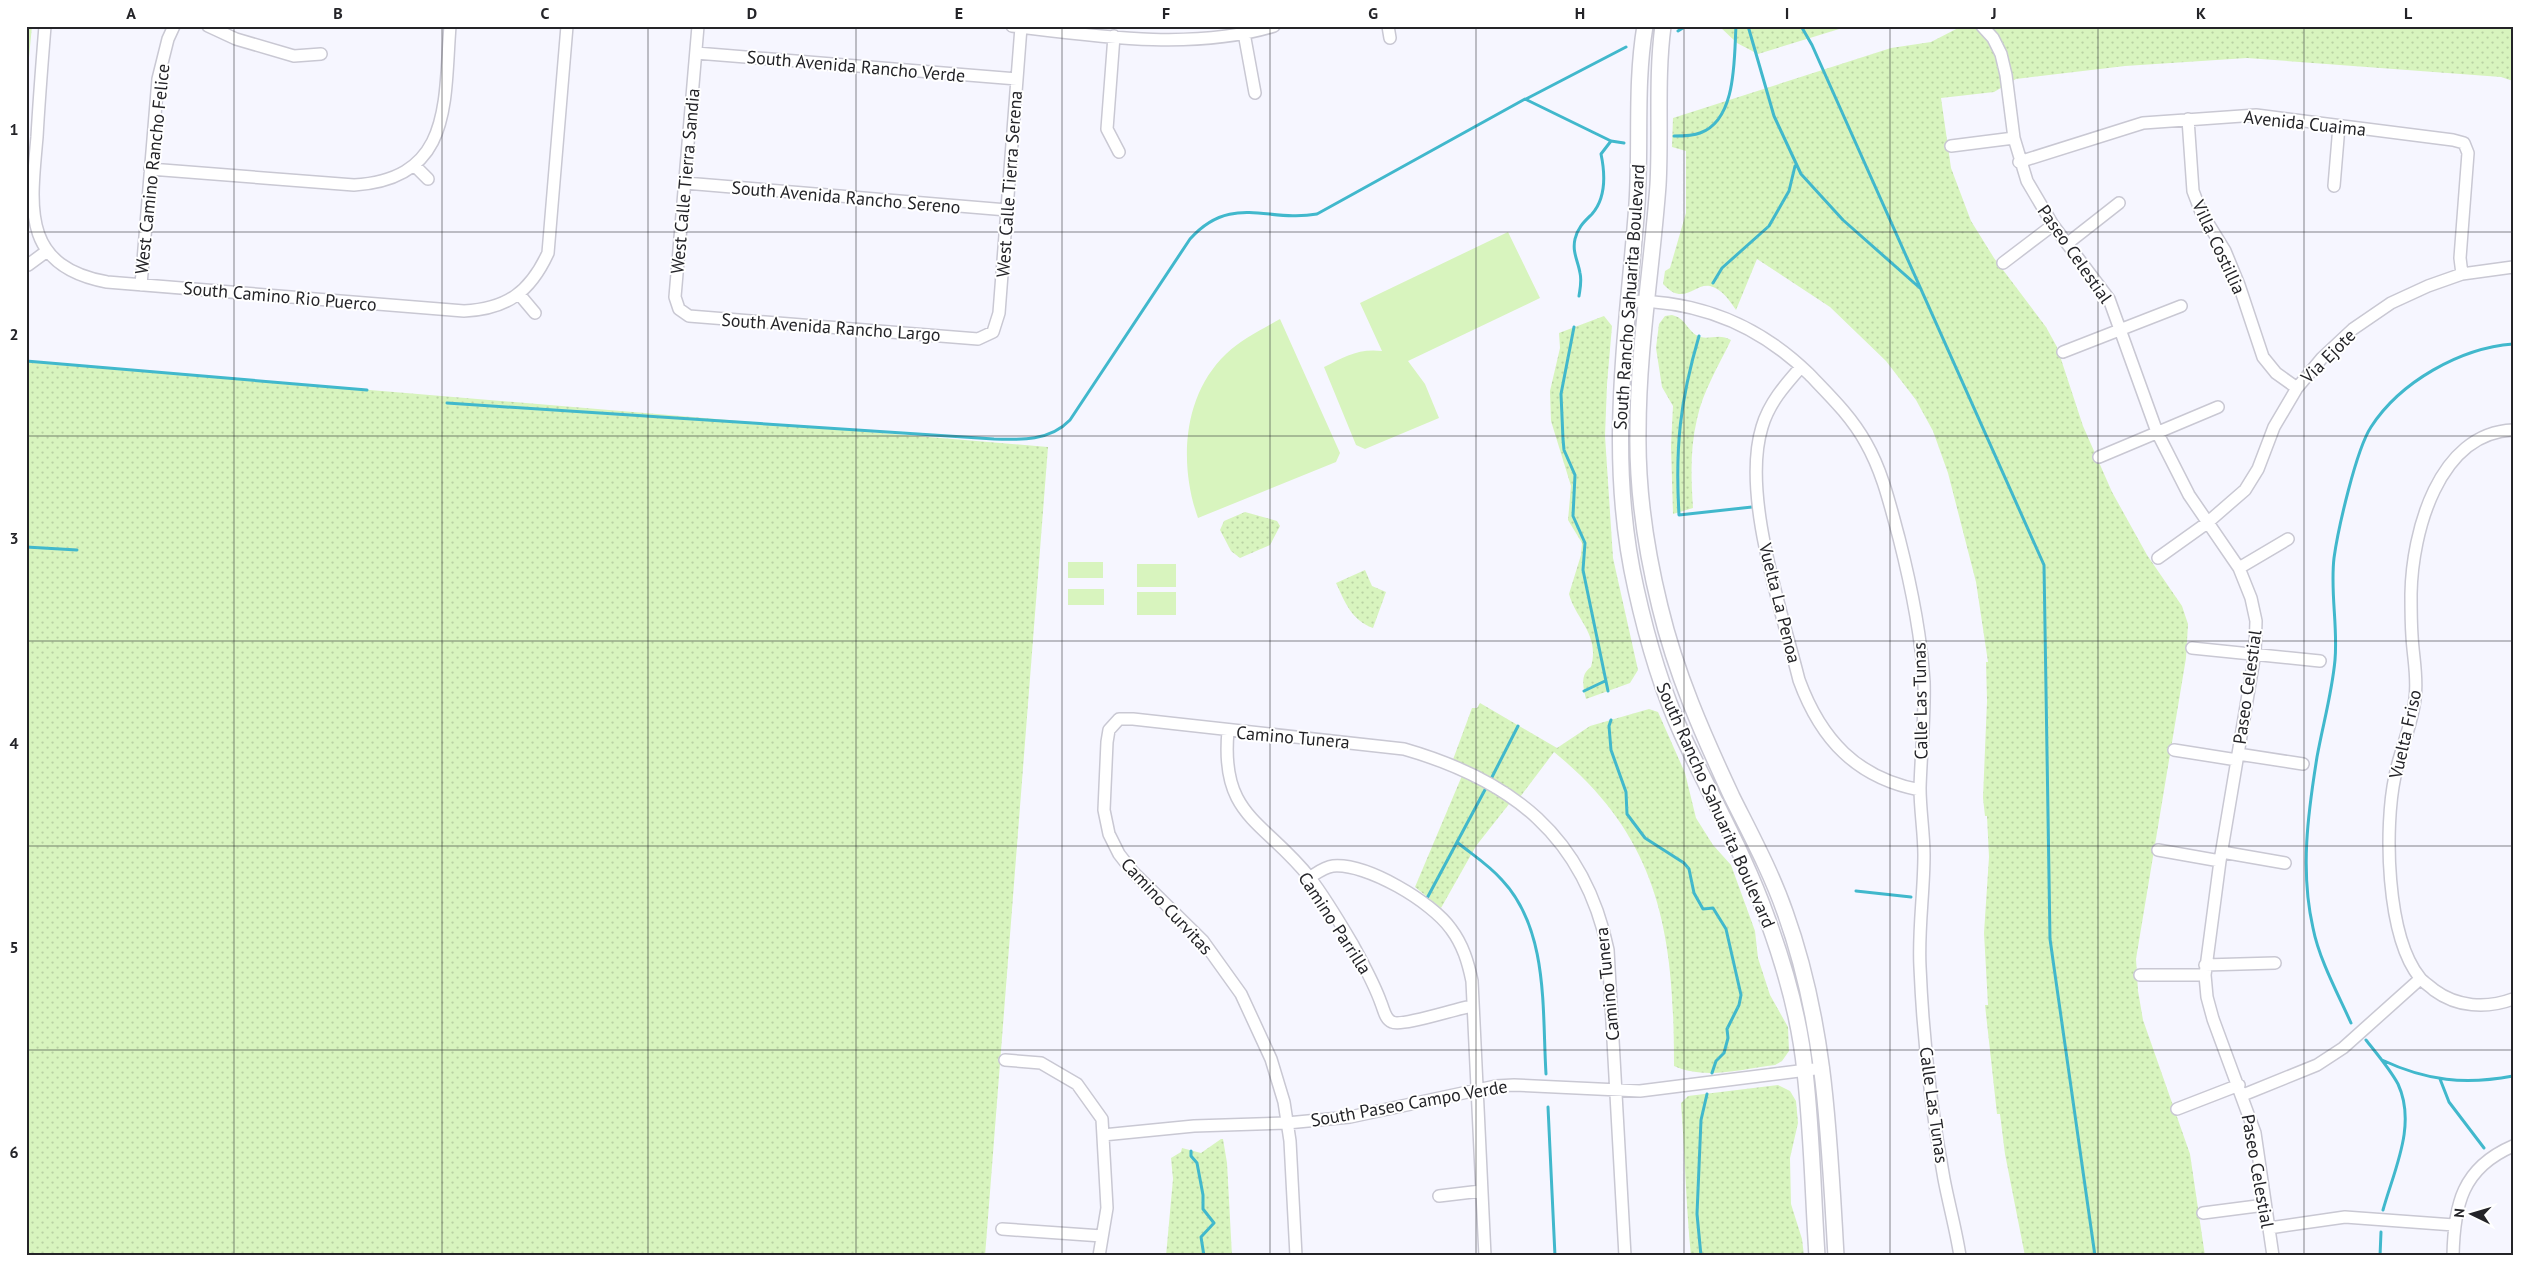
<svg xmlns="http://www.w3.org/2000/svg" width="2539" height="1282" font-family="'PT Sans',sans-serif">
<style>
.grass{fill:url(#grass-dots)}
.garden{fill:#d8f4be}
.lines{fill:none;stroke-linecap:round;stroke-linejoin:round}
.stream{stroke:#41b8cc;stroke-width:3}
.minor-casing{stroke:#c9c8d3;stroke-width:14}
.tertiary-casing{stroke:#c9c8d3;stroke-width:18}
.minor{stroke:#fff;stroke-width:11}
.tertiary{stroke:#fff;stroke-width:15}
.grid{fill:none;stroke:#242428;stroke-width:1;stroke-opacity:0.55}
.labels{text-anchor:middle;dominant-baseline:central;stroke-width:4;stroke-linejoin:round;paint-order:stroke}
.street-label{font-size:18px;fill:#242428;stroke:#fff}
.neatline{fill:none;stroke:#242428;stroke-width:2}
.grid-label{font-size:16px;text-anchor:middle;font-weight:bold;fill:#242428}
</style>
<defs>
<pattern id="grass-dots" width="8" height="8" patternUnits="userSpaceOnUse" patternTransform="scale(1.25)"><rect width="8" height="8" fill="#d8f4be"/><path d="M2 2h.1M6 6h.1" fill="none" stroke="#b9d1a3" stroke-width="1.8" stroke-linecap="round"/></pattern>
</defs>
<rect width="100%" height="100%" fill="#f6f6ff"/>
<path class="grass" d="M26,26H32L26,89Z
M1719,26H1849L1758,54L1737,43Z
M1962,26H2513V81L2501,77L2247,58L2125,66L2016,79L1994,92L1941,98L1951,168L1971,221L1994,258L2046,327L2057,347L2083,426L2112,492L2147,555L2182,606L2188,624L2186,658L2136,959L2138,991L2143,1020L2190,1154L2205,1256H2025L2005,1154L2000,1114H1997L1985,1005H1988L1984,933L1989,857L1987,816H1985L1983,798L1987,701L1986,662H1988L1976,582L1948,473L1933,431L1916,400L1886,361L1830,307L1757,259L1736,310C1730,301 1722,289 1710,286C1694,283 1684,307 1663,284L1665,271L1670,268L1686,213V151L1672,147L1673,118L1891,48L1931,42Z
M1672,315C1685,318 1686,328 1696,335C1707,342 1718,332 1731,340C1719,365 1703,391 1697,419C1690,448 1691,478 1693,508L1673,514L1671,446L1673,406L1662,387L1656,348L1659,324L1665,316Z
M1604,316L1612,326L1607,384L1605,436L1613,558L1638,670L1630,683L1586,699C1583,687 1580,674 1591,667C1600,634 1576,620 1569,594L1581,555L1582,543L1568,520L1571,486L1551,421L1550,391L1560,348L1559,333Z
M26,361L1048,447L985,1256H26Z
M1245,512L1277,521L1280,526L1270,545L1240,558L1231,551L1220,530L1224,521Z
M1365,570L1372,586L1386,592L1373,628C1351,620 1345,602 1336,583Z
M1480,703L1557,748L1590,726L1649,709L1658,712L1685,773L1696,818L1713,845L1731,865L1755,931L1758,958L1770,995L1788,1027L1789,1051L1782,1061L1775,1065C1742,1069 1705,1080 1674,1066C1674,935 1661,839 1554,752L1517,801L1513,799L1476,846L1441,908L1415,887L1464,771L1451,765L1472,708H1477Z
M1778,1085L1790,1091L1796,1101L1798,1123L1790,1158L1791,1204L1802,1239L1804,1256H1691C1686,1205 1685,1154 1681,1103L1688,1096Z
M1221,1139H1223L1227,1163L1232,1256H1166L1173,1179L1171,1158L1181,1152L1182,1148L1201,1153Z"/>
<path class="garden" d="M1508,232L1540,298L1408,361L1425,384L1439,418L1365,449L1356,445L1324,367C1344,357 1359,348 1382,351L1360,303Z
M1280,319L1340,453L1336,462L1198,518C1179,465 1182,396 1226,354C1242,339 1261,330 1280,319Z
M1068,562H1103V578H1068Z
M1137,564H1176V587H1137Z
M1068,589H1104V605H1068Z
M1137,592H1176V615H1137Z"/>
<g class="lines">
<path class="stream" d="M1748,26L1774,116L1801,174L1843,220L1921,289
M1801,26L1812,45L2044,565L2050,939L2095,1256
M1678,31L1686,26
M1526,99L1626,47
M1674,136C1682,136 1693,136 1700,133C1737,120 1734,58 1736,26
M1713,283L1722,268L1769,226L1789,191L1795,166
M1579,296C1580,289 1582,281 1580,273C1578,261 1572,252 1575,239C1578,227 1584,222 1592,214C1606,198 1605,173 1601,154L1611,141
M1574,327L1561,394L1563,439L1564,450L1575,475L1573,516L1585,543L1583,570L1608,691
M1699,336C1680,401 1675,447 1679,515L1752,507
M26,361L367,390
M447,403L994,439C1021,440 1050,441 1070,420L1190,239C1231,193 1268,223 1317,214L1525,99L1611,141L1624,143
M26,547L77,550
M1584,691L1605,681
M1611,720L1609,726L1611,750L1626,792L1627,814L1645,838L1684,863L1689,869L1694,893L1703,909L1713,908L1726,929L1741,995L1739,1005L1727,1029L1728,1038L1724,1053L1716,1061L1712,1073
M1490,781L1518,726
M1458,843C1473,855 1489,865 1502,880C1549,930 1542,1010 1546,1074
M1856,891L1911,897
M1425,902L1487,786
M2351,1023C2338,994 2319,959 2313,928C2300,871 2308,813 2317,757C2323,724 2332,693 2335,660C2338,626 2330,592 2334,558C2338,529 2356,450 2371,427C2400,382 2460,348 2513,344
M2366,1040C2377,1054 2390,1069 2398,1084C2417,1125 2394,1170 2383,1210
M2382,1060C2427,1081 2465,1085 2513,1076
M2440,1079L2449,1102L2484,1148
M1548,1107L1555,1256
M1191,1151V1156L1197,1163L1203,1195V1209L1214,1223L1201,1237L1204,1256
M1701,1256L1697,1214L1701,1120L1707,1094
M2380,1256L2381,1232"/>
<g class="minor-casing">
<path id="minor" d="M45,26C42,63 39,100 37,137C31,206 20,266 107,282L464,311C507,309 530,292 548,253L567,26
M208,26L236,39L294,56L321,54
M698,26L675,297L679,309L689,316L978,339L993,332L999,313L1021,27
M1012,26C1094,36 1193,51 1274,26
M1388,26L1390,38
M1982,26L1993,38L2001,54L2006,75L2014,138L2027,181L2053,225L2109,299L2157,432L2189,495L2239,568L2251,598L2256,621L2255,653L2220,861L2205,975L2207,997L2213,1019L2255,1133L2273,1256
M1244,33L1255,93
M1114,36L1107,129L1119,152
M696,53L1017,79
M2188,119L2193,191L2201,212L2225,251L2239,285L2263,357L2276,373L2297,388
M1951,146L2014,138
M2019,162L2143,123L2256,115L2453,140L2464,143L2468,153L2460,258L2462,274
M415,166L428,179
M150,169L354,185C453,179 444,102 450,26
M685,183L1007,210
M2334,186L2339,126
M2068,243L2119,203
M2003,263L2053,225
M28,265L47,251
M141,285L158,79L168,39L174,26
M519,294L535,313
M1627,301C1697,300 1759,325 1809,374C1830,396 1851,416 1866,443C1883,473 1890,505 1899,538C1911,585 1921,633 1924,682C1925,717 1921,753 1920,788C1920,810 1924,833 1924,855C1924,893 1918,930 1920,967C1923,1038 1931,1109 1944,1179C1949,1205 1956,1230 1960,1256
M2063,352L2181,306
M1801,367C1785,385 1769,403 1762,427C1741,495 1782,611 1799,680C1821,740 1857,778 1920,790
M2513,430C2438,433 2412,533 2411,594C2411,608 2411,622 2412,636C2413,657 2418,677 2415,699C2412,725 2400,750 2395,776C2384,827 2386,936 2420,978C2423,982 2430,986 2434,990C2457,1007 2486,1009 2513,999
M2099,457L2218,407
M2158,558L2207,523L2245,490L2258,469L2274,427L2297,388L2322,358L2353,329L2391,303L2428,286L2462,274L2513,267
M2239,568L2288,539
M2192,648L2320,661
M1228,731C1220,817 1264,820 1310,878C1326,899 1340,923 1353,945C1363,964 1374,983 1381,1003C1384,1010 1385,1019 1392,1022C1402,1027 1457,1008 1473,1006
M2174,750L2237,760
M2238,754L2303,764
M2158,850L2220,861
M2222,852L2285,863
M1309,878C1317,873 1324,867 1333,866C1367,863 1432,902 1451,929C1463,945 1468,962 1472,981L1485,1256
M2205,965L2275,963
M2140,975H2205
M1005,1060L1041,1063L1077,1084L1102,1119L1107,1208L1099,1256
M2243,1095L2317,1065L2343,1048L2420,979
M2177,1109L2239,1085
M1103,1135L1194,1126L1287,1123L1350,1117L1496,1086L1514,1085L1640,1091L1823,1068
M1439,1196L1481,1191
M2203,1213L2265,1205
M2269,1228L2345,1217L2454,1225
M1002,1229L1102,1236
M1296,1256L1290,1141L1284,1102L1271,1059L1241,994L1203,941L1133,872L1119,854L1109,834L1104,810L1107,742L1109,730L1119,719H1133L1404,749C1512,780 1584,836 1608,950L1625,1256
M2453,1256C2454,1205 2462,1168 2513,1146"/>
</g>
<g class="tertiary-casing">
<path id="tertiary" d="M1645,26C1635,85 1641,144 1637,204C1627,336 1606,457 1636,589C1647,639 1661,688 1682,734C1710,795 1745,855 1767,918C1785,967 1800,1020 1805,1072C1812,1133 1813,1195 1817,1256
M1663,26C1656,79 1661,131 1658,185C1652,267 1638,349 1638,431C1637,490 1646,550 1660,607C1676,674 1703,735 1732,797C1751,835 1771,872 1785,912C1826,1026 1829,1137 1836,1256"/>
</g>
<use href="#minor" class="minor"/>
<use href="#tertiary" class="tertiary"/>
</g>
<path class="grid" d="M234,26V1256M442,26V1256M648,26V1256M856,26V1256M1062,26V1256M1270,26V1256M1476,26V1256M1684,26V1256M1890,26V1256M2098,26V1256M2304,26V1256M26,232H2513M26,436H2513M26,641H2513M26,846H2513M26,1050H2513"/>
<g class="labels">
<g class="street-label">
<text transform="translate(856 66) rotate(5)">South Avenida Rancho Verde</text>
<text transform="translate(2305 123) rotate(6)">Avenida Cuaima</text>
<text transform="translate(152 169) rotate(-84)">West Camino Rancho Felice</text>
<text transform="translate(685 181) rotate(-85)">West Calle Tierra Sandia</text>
<text transform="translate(1009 184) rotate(-86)">West Calle Tierra Serena</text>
<text transform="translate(846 197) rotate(5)">South Avenida Rancho Sereno</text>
<text transform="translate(2219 247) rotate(65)">Villa Costillia</text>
<text transform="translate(2075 254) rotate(55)">Paseo Celestial</text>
<text transform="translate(280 296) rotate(5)">South Camino Rio Puerco</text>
<text transform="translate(1629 297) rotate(-86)">South Rancho Sahuarita Boulevard</text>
<text transform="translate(831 327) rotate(4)">South Avenida Rancho Largo</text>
<text transform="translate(2328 356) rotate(-45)">Via Ejote</text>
<text transform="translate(1780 603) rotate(76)">Vuelta La Penoa</text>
<text transform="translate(2247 687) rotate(-82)">Paseo Celestial</text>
<text transform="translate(1920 701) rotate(-91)">Calle Las Tunas</text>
<text transform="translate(2405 734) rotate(-77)">Vuelta Friso</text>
<text transform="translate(1293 737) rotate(5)">Camino Tunera</text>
<text transform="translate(1716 805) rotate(66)">South Rancho Sahuarita Boulevard</text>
<text transform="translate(1167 906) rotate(47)">Camino Curvitas</text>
<text transform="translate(1335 923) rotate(57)">Camino Parrilla</text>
<text transform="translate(1607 984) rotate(-96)">Camino Tunera</text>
<text transform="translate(1409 1103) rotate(-10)">South Paseo Campo Verde</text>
<text transform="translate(1934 1105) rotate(82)">Calle Las Tunas</text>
<text transform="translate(2258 1171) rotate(80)">Paseo Celestial</text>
</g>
</g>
<rect width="2539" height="1282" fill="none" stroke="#ffffff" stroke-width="55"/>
<g transform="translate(2472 1214) rotate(275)" stroke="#ffffff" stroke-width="4" paint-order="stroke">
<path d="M0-4L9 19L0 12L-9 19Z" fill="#242428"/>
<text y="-8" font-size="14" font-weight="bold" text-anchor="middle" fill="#242428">N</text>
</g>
<rect x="28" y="28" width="2484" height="1226" class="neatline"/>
<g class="grid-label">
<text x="131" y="19">A</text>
<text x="338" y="19">B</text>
<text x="545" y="19">C</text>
<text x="752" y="19">D</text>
<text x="959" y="19">E</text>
<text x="1166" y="19">F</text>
<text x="1373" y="19">G</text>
<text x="1580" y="19">H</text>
<text x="1787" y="19">I</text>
<text x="1994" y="19">J</text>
<text x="2201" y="19">K</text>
<text x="2408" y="19">L</text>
<text x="14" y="135">1</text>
<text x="14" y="340">2</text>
<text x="14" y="544">3</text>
<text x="14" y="749">4</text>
<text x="14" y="953">5</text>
<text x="14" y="1158">6</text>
</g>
</svg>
